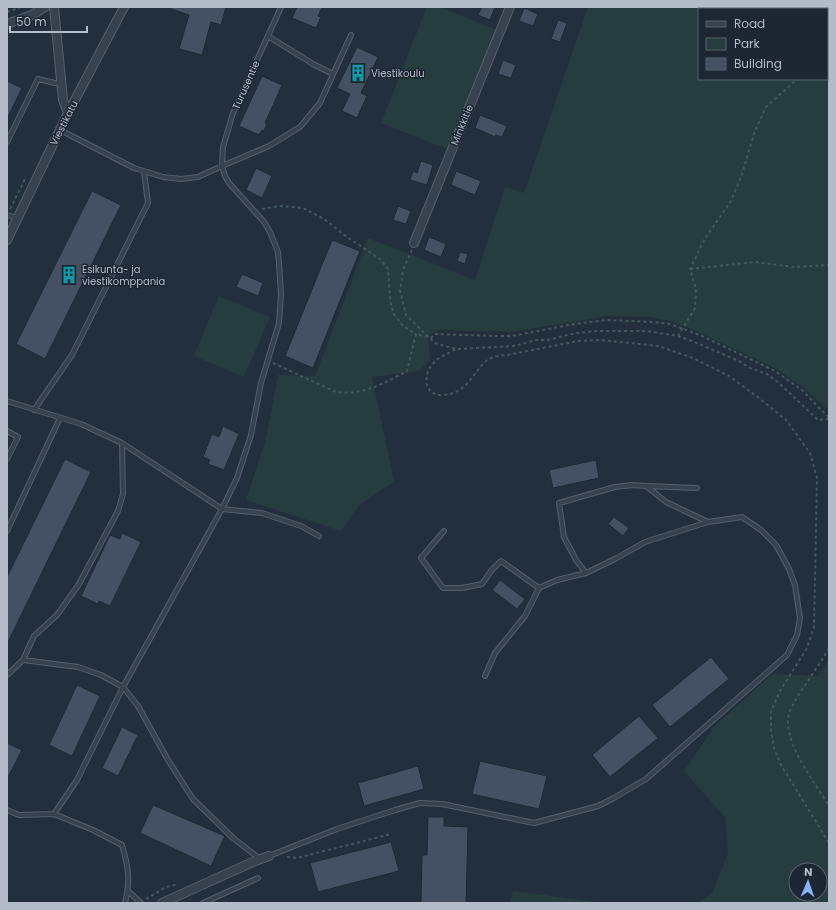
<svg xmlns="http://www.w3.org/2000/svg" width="836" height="910" font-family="Poppins,sans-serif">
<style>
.green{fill:#263c3f;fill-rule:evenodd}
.building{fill:#455162;stroke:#1f2835}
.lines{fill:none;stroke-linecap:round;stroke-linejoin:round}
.service-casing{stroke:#565f6c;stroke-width:6}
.minor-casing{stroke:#565f6c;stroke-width:10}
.path{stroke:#44595c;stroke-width:2;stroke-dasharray:3 3;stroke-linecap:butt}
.service{stroke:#38414e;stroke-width:4}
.minor{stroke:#38414e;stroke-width:8}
.labels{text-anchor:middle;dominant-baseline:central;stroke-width:3;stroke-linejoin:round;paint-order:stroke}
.poi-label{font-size:10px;fill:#b4bcc9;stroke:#1d2633;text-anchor:start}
.street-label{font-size:10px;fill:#b4bcc9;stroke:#1d2633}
</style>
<rect width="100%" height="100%" fill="#242f3e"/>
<path class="green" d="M427,7H440L496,30L447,149L381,123Z
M588,7H829V411L803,387L775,368L694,330L670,321L651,317L608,316L511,332L441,330L431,333L427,340L429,346L430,360L419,371L372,377L394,482L359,505L341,531L246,500L266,439L278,375L315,376L368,238L475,280L505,187L524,193ZM699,9H827V79H699Z
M219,296L270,317L244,377L194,356Z
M829,659V903H697L712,893L728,853L725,817L684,771L714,727L772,674L818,676ZM796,870H820V894H796Z
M513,891L590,901L596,903H510Z"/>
<path class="building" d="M171,7H226L221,25L211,22L202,55L179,49L189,15L171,9Z
M297,7H322L318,16L321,17L316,28L292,18Z
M482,7H495L490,20L478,15Z
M524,8L538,14L533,26L519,21Z
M558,20L567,23L560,42L551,39Z
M357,47L378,57L361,93L367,96L357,118L342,111L350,94L337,88Z
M503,60L516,65L511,78L498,74Z
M262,76L282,85L265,123L267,124L264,131L262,130L259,135L239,126Z
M7,81L22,88L7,119Z
M480,115L507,126L502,137L496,135L495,137L475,128Z
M421,161L433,165L427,185L410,180L413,171L417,173Z
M256,168L272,176L262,198L246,190Z
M456,171L481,181L475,195L451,185Z
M92,191L121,205L45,359L16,344Z
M398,206L411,211L406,224L393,220Z
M429,237L446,244L441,257L424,250Z
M332,240L360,251L313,368L285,356Z
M460,252L468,254L465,264L457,261Z
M242,274L263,283L258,296L236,287Z
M223,426L239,434L224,470L208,464L210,460L203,457L212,434L219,437Z
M65,459L91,472L7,644V577Z
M596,460L599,478L553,488L549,470Z
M614,517L629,528L623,536L608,524Z
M122,533L141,542L110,606L99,601L98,604L81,596L110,535L120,539Z
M500,580L525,599L517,609L492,590Z
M711,657L729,679L670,727L652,705Z
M77,685L100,696L72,756L49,745Z
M639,716L658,738L610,777L592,755Z
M122,727L138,735L118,776L102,768Z
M7,743L22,750L7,779Z
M480,761L547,776L539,809L472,794Z
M418,766L424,789L364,806L358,783Z
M153,805L225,836L211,866L140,833Z
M428,817H444V826L468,827L466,903H421L422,855H427Z
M391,842L399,871L318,892L310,863Z"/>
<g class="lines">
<g class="service-casing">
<path id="service" d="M281,7L233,113L223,147L222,166L269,146L300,127L320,103L351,35
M268,36L313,64L333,74
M7,142L38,79L55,83H61
M7,215L17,218
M7,401L81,424L122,443L222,509L262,513L301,526L319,536
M34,410L72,355L148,203L144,172
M7,431L18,437L7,459
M647,486L697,488
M7,531L60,418
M586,573L576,560L564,537L559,503L615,487L633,485L646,486L666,502L708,522
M23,660L34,636L57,615L79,584L118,511L123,494L122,443
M7,675L23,660L78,667L101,675L123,687L138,706L168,760L193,799L233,838L260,859
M485,676L495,653L525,616L539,588
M7,810L19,815L54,814L93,830L122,845C128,865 131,882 125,903
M54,814L77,780L123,687L222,509L237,478L251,435L261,383L279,323L281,294L279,264L278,252L270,232L264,222L229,183L225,176L222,166L198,177L181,179L163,177L134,168L60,130
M269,856L337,829L395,810L420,803L442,804L534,823L598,806L612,799L646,779L787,655L797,635L800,618L795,585L789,569L776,545L761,530L742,517L708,522L645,542L615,559L586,573L557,580L539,588L501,561L491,571L482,584L462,588H443L421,558L444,531
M128,891L141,903
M203,903L258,878"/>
</g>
<g class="minor-casing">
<path id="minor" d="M54,7L63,100L68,113
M7,24L32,15L45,7
M7,240L68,113L124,7
M414,243L510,7
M162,903L255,861L269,856"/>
</g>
<path class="path" d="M7,12L21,7
M827,65L829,64
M10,209L25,179
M262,209L279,206L303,208L324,219L347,237L380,259L388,269L390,299L393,313L403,326L416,334
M412,250L403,270L400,291L406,315L435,343L456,349
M690,269L755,262L794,267L829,265
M678,336L695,308L696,289L690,269L704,240L731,201L741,177L755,131L766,107L797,79
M273,363L336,392C362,396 385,383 407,371L416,334L431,338L435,334L495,336H512L574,324L607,320L653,322L670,324L702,336L775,371L802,390L829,418
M829,419L818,420L779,383L767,374L750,368L739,361L692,341L678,336L646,331H598L576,333L548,340H536L514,346L456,349L436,360L428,370L426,383L430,391L437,395C442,395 448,395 453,393C468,388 475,371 486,361C492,356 500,356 507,355L578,341L601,340L658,346L693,358L729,376L759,398L786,420L810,453L817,478L814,627L807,648L780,691L771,711V730L774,748L781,765L829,843
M829,648C817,670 800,689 790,711C779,738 816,784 829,806
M287,857L297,858L391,834
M146,899L166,887L175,885L176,888"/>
<use href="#service" class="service"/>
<use href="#minor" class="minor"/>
</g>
<defs>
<g id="building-bare" transform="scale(1.38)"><path d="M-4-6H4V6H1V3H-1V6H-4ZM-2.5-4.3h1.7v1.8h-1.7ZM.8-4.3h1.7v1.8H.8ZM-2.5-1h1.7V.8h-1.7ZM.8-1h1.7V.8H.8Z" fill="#0f9aa8" stroke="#1d2633" stroke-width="2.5" paint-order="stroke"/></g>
</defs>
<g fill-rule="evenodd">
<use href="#building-bare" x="358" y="73"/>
<use href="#building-bare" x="69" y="275"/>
</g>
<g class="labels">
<g class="poi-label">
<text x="371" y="73">Viestikoulu</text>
<text x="82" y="269">Esikunta- ja<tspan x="82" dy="12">viestikomppania</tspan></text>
</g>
<g class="street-label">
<text transform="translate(246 85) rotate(-66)">Turusentie</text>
<text transform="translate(64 123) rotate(-63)">Viestikatu</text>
<text transform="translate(462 125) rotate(-68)">Minkkitie</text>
</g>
</g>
<rect width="836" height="910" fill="none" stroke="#b4bcc9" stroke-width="16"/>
<rect x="698" y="8" width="130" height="72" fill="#1d2633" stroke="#59626f"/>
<rect x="706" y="21" width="20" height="6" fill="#38414e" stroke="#59626f"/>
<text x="734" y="28" font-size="12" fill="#b4bcc9">Road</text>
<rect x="706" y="38" width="20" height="12" fill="#263c3f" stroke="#59626f"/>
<text x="734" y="48" font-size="12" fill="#b4bcc9">Park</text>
<rect x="706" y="58" width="20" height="12" fill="#455162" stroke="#59626f"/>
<text x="734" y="68" font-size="12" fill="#b4bcc9">Building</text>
<g transform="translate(808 882) rotate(2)"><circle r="19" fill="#1d2633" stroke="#59626f"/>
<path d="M0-3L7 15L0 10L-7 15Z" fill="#8ab4f8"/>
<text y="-6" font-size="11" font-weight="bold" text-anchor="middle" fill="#b4bcc9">N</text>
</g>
<path d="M10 26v6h77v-6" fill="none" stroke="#b4bcc9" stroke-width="2"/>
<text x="16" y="26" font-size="12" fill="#b4bcc9" stroke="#1d2633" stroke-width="3" paint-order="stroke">50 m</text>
</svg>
